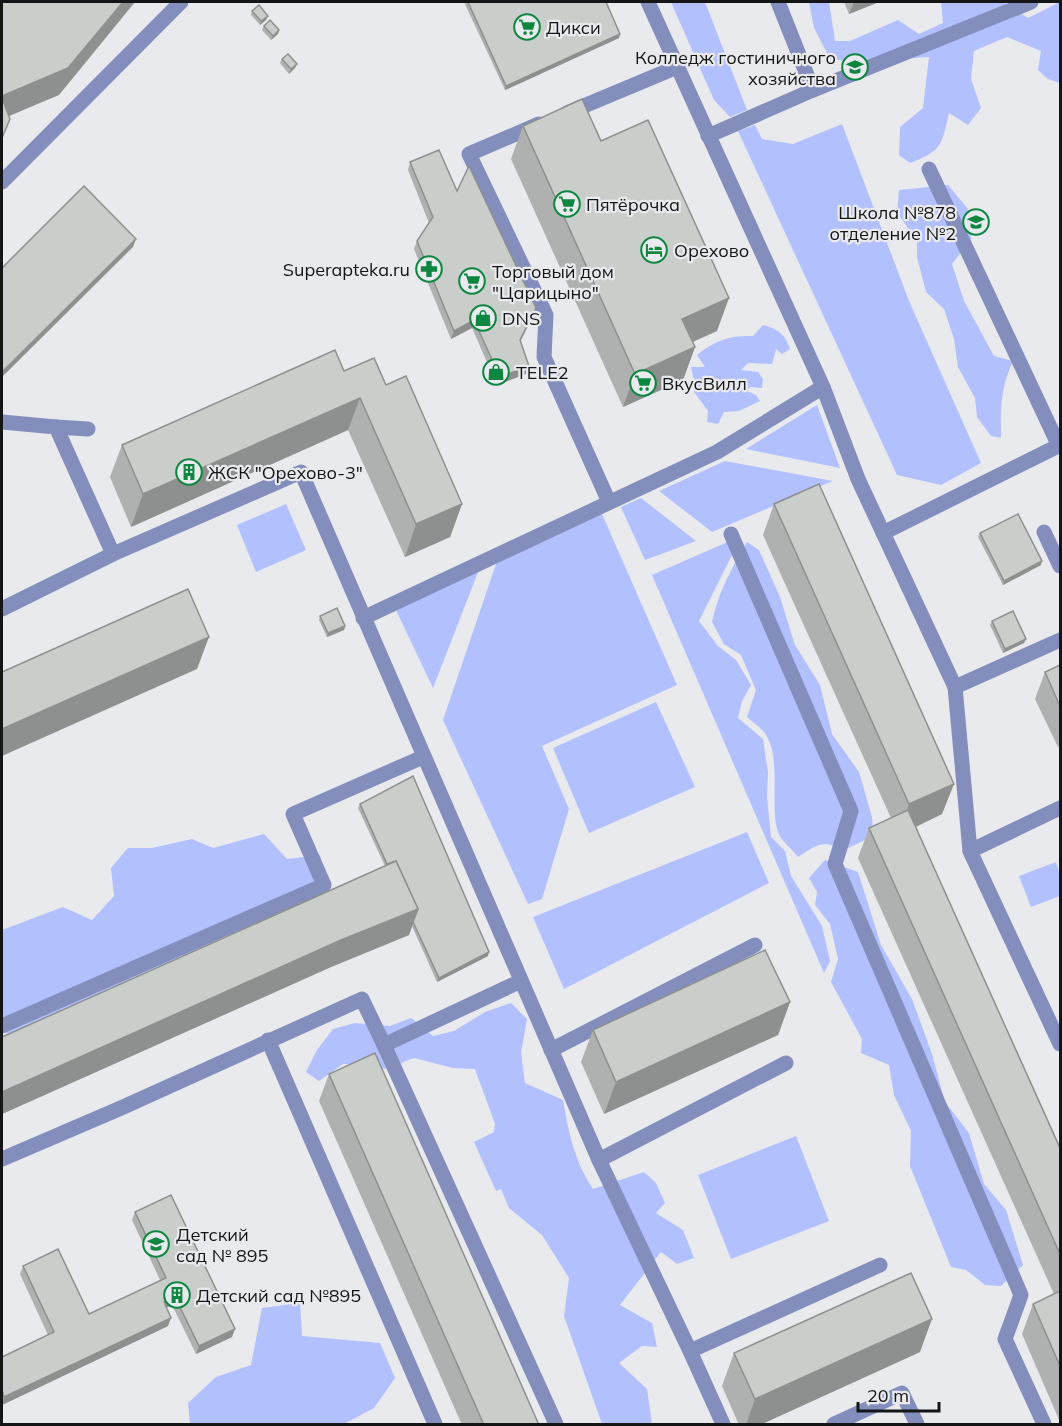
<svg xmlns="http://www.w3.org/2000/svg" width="1062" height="1426" font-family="Mulish,sans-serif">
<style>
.green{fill:#b2c0fe}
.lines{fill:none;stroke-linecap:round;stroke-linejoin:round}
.minor{stroke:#838ebd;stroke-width:15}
.wall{fill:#aeb1af}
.shaded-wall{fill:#8d908e}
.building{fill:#cacecb;stroke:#8d908e;stroke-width:1.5}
.labels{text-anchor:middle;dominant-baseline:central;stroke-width:4.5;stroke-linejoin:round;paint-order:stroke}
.poi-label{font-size:18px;fill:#141516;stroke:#e9eaee;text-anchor:start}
</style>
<rect width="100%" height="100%" fill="#e9eaee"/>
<g class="green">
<path d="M671 2H705L747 110 730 117 714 100Z"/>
<path d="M809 2H829L835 41H850L898 20 919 34 943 23 941 2H1003L1028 18 1060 2V83L1048 79 1038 70 1041 51 1007 37 974 51 971 79 981 108 968 125 949 113C941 146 943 150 910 163L899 155 900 127 923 108 929 57 853 62 830 59 814 28Z"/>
<path d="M842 124 909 301 981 463 941 485 897 475 738 131 755 125 762 139 793 144Z"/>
<path d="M948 185 968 209 971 239 952 264 964 301 994 356 1013 361C1000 390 1001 406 1001 438L991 436 977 417 975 398 958 367 954 339 944 309 926 292 917 257V242L897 212 899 190Z"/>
<path d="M763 325C778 329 785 334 790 349L782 354 776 349 772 364 748 363 741 370 758 372 763 379 762 388 750 387 747 391 756 395 760 401 739 411 724 412 718 424 707 422 708 411 694 392V380L691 367H705L697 355C716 340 729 335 753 336Z"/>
<path d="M817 405 840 468 746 449Z"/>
<path d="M725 461 833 481 712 532 659 491Z"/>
<path d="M641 498 696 541 645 560 621 507Z"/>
<path d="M286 504 306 550 256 572 237 525Z"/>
<path d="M602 514 677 685 542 746 569 809 542 899 528 904 443 720 497 561Z"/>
<path d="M730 541 734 551 699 621 718 646 736 660 751 685 742 701 738 718 763 739 768 772 767 797 771 837 785 851 791 876 822 926 830 961 824 973 652 575Z"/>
<path d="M747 542 759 550 780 597 795 645 820 685 832 734 859 772 872 817 873 832 863 841 844 850C821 839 817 845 798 857 793 850 780 840 778 832 769 805 783 757 764 732 759 726 752 722 747 717L756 690 741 655 724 644 712 622C718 593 732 567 747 542Z"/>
<path d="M480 567 433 688 395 608Z"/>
<path d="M656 702 695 787 589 833 553 748Z"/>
<path d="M747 832 769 883 564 989 533 917Z"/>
<path d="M264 834 287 859 320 855 329 895 13 1035 2 1032V930L63 907 92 920 114 896 111 868 128 848H152L192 839 213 848Z"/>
<path d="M825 860 858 872 881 945 912 999 932 1054 945 1102 969 1133 984 1184 1006 1210 1023 1265 1001 1286 985 1285 966 1270 951 1267 910 1166 911 1131 894 1095 889 1065 861 1053 862 1039 831 982 838 959 830 924 815 905 817 892 809 878Z"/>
<path d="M1056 862 1060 875V896L1031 907 1019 876Z"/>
<path d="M511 1003 527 1019 521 1053 525 1083 563 1100C569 1134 574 1160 593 1189L644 1172 656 1183 665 1203 656 1213 683 1230 694 1258 677 1264 661 1252 620 1305 652 1323 657 1347 642 1346 619 1363 647 1389 652 1424H602L564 1316 569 1278 542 1235 509 1208 501 1189 496 1191 474 1142 494 1132 495 1124 475 1069 453 1068 414 1058 386 1069 371 1065 343 1064 319 1081 306 1072 317 1050 333 1029 355 1023 390 1026 411 1018 433 1036 454 1031 485 1012Z"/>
<path d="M796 1136 829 1221 731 1259 698 1175Z"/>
<path d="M300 1303 302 1336 380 1343 395 1378 374 1408 344 1424H190L188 1403 216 1377 251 1365 262 1308Z"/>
</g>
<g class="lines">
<g class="minor">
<path d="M778 2 813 90"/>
<path d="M567 113 677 67"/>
<path d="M539 124 469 154 546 315 544 357 609 502"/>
<path d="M708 136 813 90 1031 2"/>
<path d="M929 169 1059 446"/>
<path d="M2 182 181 2"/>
<path d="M823 387 858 479 955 687 1060 640"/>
<path d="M2 422 56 427 113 554"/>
<path d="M56 427 88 429"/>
<path d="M1044 532 1060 566"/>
<path d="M883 533 1060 445"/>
<path d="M731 534 851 811 835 864 1021 1295 1005 1339 1044 1424"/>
<path d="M2 609 113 554 301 472 599 1160 690 1351 723 1424"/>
<path d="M363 618 717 452 823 387 648 2"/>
<path d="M955 687 970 851 1060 1044"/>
<path d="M970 851 1060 808"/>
<path d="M2 1026 324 885 293 814 423 757"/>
<path d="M268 1040 435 1424"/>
<path d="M384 1045 556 1424"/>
<path d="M551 1050 755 945"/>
<path d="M2 1159 121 1108 362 999 384 1045 521 981"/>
<path d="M599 1160 786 1063"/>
<path d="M690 1351 880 1265"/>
<path d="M834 1424 902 1393 917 1424"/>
</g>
</g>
<g class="wall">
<path d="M464 2H606L620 34 619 38 505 90Z"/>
<path d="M844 2H879L849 14Z"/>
<path d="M252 11 266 20 260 25 251 15Z"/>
<path d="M264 26 279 30 278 34 271 40 262 30Z"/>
<path d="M282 59 297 64 295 68 289 74 280 63Z"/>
<path d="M523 126 601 141 717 331 692 342 695 347 683 380 623 407 511 159Z"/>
<path d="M410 162 457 191 533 316 521 341 529 366 526 374 497 385 472 328 451 339 414 249 417 241 429 223 408 170Z"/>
<path d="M344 371 386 385 462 504 450 537 405 557 348 430 131 527 110 477 122 445Z"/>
<path d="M774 504 942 814 916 827 1060 1148V1422L1022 1334 1033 1304 1054 1294 858 858 869 828 891 818 763 535Z"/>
<path d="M980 533 1041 565 1003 585 978 537Z"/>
<path d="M320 616 345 626 344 630 327 637 319 620Z"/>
<path d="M992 621 1026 639 1024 643 1003 653 990 625Z"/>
<path d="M1060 665V746L1058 747 1035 699 1045 672Z"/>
<path d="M360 804 488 956 437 982 412 926 409 935 331 967 2 1114V1037L385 866 358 808Z"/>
<path d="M790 1002 778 1035 604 1114 581 1062 593 1030Z"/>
<path d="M329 1074 539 1425H462L319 1101Z"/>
<path d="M135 1212 232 1337 196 1354 172 1305 166 1308 168 1326 2 1405V1357L48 1335 20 1274 23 1266 89 1314 160 1280 132 1220Z"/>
<path d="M920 1352 760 1425H739L722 1386 734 1353Z"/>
</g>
<g class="shaded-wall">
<path d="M123 2H135L59 95 2 119V96Z"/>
<path d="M854 2H879L849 14Z"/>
<path d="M268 16 266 20 260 25 261 21Z"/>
<path d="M279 30 278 34 271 40 273 36Z"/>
<path d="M620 34 619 38 505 90 506 86Z"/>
<path d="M297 64 295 68 289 74 291 69Z"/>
<path d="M136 239 133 247 2 377V372Z"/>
<path d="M729 298 717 331 670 352 682 319Z"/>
<path d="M474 320 472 328 451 339 454 331Z"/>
<path d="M695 347 683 380 623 407 635 374Z"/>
<path d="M529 366 526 374 497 385 500 377Z"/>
<path d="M360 398 348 430 131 527 143 494Z"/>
<path d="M462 504 450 537 405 557 416 524Z"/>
<path d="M1042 561 1041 565 1003 585 1004 581Z"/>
<path d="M345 626 344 630 327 637 328 633Z"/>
<path d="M209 637 197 669 2 756V729Z"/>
<path d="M1026 639 1024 643 1003 653 1005 649Z"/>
<path d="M954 784 942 814 898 835 909 804Z"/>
<path d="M418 909 409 935 331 967 2 1114V1092L341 940Z"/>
<path d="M489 952 488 956 437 982 439 978Z"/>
<path d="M790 1002 778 1035 604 1114 616 1082Z"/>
<path d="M175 1297 172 1305 161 1310 164 1302Z"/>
<path d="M171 1318 168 1326 2 1405 4 1397Z"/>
<path d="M932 1319 920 1352 760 1425H746L755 1399Z"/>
<path d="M235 1329 232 1337 196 1354 199 1346Z"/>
</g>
<g class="building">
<path d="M2 2H123L68 68 2 96Z"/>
<path d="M468 2H606L620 34 506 86Z"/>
<path d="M259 5 268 16 261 21 252 11Z"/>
<path d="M270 20 279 30 273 36 264 26Z"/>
<path d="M288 54 297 64 291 69 282 59Z"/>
<path d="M2 98 10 119 2 138Z"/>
<path d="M582 99 601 141 648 120 729 298 682 319 695 347 635 374 523 126Z"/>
<path d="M439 150 457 191 469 166 536 308 520 340 529 366 500 377 474 320 454 331 417 241 433 217 410 162Z"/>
<path d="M84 186 136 239 2 372V268Z"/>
<path d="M335 350 344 371 374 358 386 385 406 376 462 504 416 524 360 398 143 494 122 445Z"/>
<path d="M819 484 954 784 909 804 774 504Z"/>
<path d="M1018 514 1042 561 1004 581 980 533Z"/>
<path d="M188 589 209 637 2 729V672Z"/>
<path d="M337 608 345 626 328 633 320 616Z"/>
<path d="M1013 611 1026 639 1005 649 992 621Z"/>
<path d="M1060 665V706L1045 672Z"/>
<path d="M413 776 489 952 439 978 413 922 418 909 396 861 387 864 360 804Z"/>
<path d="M908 810 1060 1148V1254L869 828Z"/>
<path d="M396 861 418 909 341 940 2 1092V1037Z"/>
<path d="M765 950 790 1002 616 1082 593 1030Z"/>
<path d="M375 1053 539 1425H484L329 1074Z"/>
<path d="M171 1195 235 1329 199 1346 175 1297 164 1302 171 1318 4 1397 2 1390V1357L54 1332 23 1266 58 1249 89 1314 166 1278 135 1212Z"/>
<path d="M911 1273 932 1319 755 1399 734 1353Z"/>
<path d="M1060 1291V1366L1033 1304Z"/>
</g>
<defs>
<g id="supermarket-ring" transform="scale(1.35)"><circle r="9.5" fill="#e9eaee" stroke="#0d8640" stroke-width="1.5"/><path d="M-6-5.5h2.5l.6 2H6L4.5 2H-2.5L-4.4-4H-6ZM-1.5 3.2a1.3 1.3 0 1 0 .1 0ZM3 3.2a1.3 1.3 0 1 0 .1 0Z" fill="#0d8640"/></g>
<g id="university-ring" transform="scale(1.35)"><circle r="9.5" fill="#e9eaee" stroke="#0d8640" stroke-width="1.5"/><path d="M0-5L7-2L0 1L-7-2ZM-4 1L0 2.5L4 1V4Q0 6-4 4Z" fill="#0d8640"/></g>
<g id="school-ring" transform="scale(1.35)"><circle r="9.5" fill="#e9eaee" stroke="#0d8640" stroke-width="1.5"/><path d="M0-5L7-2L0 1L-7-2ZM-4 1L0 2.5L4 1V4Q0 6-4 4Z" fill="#0d8640"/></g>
<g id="hotel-ring" transform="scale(1.35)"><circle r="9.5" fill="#e9eaee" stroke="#0d8640" stroke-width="1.5"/><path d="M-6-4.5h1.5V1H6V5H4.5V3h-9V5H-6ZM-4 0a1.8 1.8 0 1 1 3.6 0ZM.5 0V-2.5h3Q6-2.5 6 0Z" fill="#0d8640"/></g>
<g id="pharmacy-ring" transform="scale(1.35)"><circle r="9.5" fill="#e9eaee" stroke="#0d8640" stroke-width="1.5"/><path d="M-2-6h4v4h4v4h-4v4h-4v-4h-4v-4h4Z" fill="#0d8640"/></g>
<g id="shop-ring" transform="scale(1.35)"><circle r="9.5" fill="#e9eaee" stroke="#0d8640" stroke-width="1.5"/><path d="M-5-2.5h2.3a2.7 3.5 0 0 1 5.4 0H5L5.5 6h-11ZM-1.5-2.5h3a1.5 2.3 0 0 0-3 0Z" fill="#0d8640"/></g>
<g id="building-ring" transform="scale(1.35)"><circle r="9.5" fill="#e9eaee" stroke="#0d8640" stroke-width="1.5"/><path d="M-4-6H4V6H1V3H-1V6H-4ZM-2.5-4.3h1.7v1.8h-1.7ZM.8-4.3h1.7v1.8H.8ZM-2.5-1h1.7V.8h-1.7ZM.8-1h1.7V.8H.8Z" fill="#0d8640"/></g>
</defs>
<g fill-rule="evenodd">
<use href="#supermarket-ring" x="527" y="27"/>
<use href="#university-ring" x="855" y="67"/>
<use href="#supermarket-ring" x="567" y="204"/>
<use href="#school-ring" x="976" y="222"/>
<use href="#hotel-ring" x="654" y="250"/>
<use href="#pharmacy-ring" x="429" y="269"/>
<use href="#supermarket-ring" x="472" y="281"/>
<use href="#shop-ring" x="483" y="318"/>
<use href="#shop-ring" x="496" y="372"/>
<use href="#supermarket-ring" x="643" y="383"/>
<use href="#building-ring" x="189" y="472"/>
<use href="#school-ring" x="156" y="1244"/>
<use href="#building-ring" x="177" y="1295"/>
</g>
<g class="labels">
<g class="poi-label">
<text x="546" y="27">Дикси</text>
<text x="836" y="57" text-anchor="end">Колледж гостиничного<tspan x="836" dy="21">хозяйcтва</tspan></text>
<text x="586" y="204">Пятёрочка</text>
<text x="956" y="212" text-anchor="end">Школа №878<tspan x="956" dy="21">отделение №2</tspan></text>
<text x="674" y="250">Орехово</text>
<text x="410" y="269" text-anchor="end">Superapteka.ru</text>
<text x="492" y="271">Торговый дом<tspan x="492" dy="21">"Царицыно"</tspan></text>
<text x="502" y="318">DNS</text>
<text x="516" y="372">TELE2</text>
<text x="662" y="383">ВкусВилл</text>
<text x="208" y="472">ЖСК "Орехово-3"</text>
<text x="176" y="1234">Детский<tspan x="176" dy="21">сад № 895</tspan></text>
<text x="196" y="1295">Детский сад №895</text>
</g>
</g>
<rect width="1062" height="1426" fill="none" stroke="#141516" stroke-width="6"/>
<path d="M858 1402v9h81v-9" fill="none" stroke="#141516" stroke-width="3"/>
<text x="867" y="1402" font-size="18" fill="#141516" stroke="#e9eaee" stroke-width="4.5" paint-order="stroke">20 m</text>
</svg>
